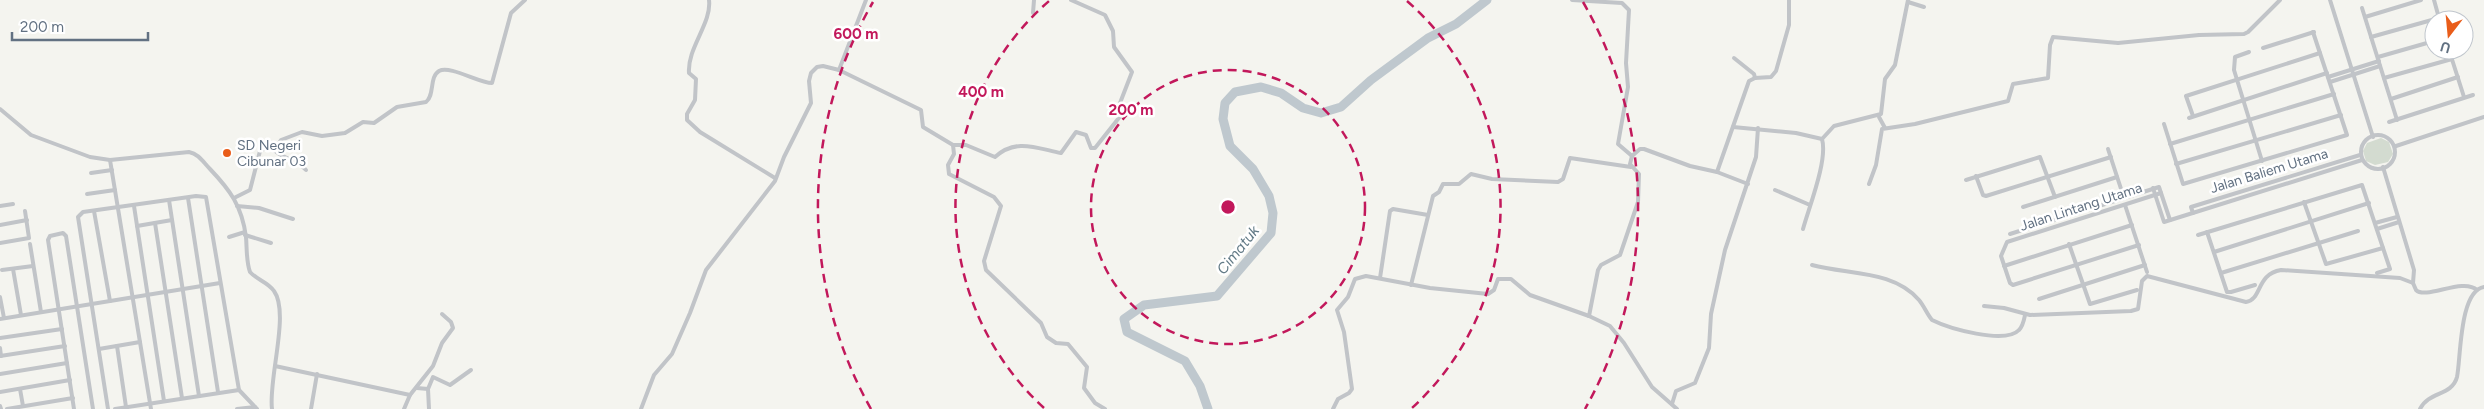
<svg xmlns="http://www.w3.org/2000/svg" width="2484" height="409" font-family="Figtree,sans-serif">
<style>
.green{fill:#d3dbd0}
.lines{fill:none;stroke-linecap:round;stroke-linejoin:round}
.river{stroke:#bfc8ce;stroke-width:9}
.street{stroke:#c1c4c8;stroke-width:4}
.ring{fill:none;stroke:#c2185b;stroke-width:2.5;stroke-dasharray:9 6}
.poi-dot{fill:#e95d1a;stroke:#fff;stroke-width:2}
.labels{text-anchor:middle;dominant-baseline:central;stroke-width:5;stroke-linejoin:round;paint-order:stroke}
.poi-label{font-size:14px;fill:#627182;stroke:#fff;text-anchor:start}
.street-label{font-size:14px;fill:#627182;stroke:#fff}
.water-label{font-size:15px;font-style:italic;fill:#627a86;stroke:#fff}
.centre{fill:#c2185b;stroke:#fff;stroke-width:2.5}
.ring-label{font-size:15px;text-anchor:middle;font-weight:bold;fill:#c2185b;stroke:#fff;stroke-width:5;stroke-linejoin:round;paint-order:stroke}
</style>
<rect width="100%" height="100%" fill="#f4f4ef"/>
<path class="green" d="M2381 138 2389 142 2393 154 2388 162 2375 165 2366 161 2363 151 2367 143Z"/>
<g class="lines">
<path class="river" d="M1208 409 1200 386 1185 361 1127 332 1124 319 1144 305 1217 296 1271 233 1273 213 1269 196 1253 169 1230 146 1223 119 1225 103 1235 92 1261 87 1281 93 1303 108 1321 113 1341 107 1371 80 1428 38 1456 24 1487 0"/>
<g class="street">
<path d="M709 0C712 23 687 48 689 73L696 79 695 100 687 114V120L700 132 775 178"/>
<path d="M1572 0 1622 3 1629 10 1626 63 1628 87 1618 144 1632 156"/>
<path d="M2330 0 2373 137"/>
<path d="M2434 0 2439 18"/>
<path d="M1908 2 1924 7"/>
<path d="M2362 8 2397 120"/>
<path d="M1033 13 1034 0"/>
<path d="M2365 17 2421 0"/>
<path d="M2371 37 2439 18"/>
<path d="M2263 48 2314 32"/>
<path d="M2449 50 2464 97"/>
<path d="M2249 52 2235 57 2234 70 2262 161"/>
<path d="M2378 57 2434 41"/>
<path d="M1734 58 1754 74 1755 78"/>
<path d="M839 70 921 110 923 127 953 145 954 154 948 165 949 174 994 197 1001 206 984 261 986 270 1041 323 1047 337 1056 343 1068 344 1087 367 1084 388 1095 403 1105 409"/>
<path d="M2328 77 2379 61"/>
<path d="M2384 78 2452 59"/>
<path d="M2330 82 2380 66"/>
<path d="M2391 99 2458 77"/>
<path d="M0 109 31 135 90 157 110 160 189 152C199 154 203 162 210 169 230 190 242 206 246 237 247 248 246 261 250 272 257 280 268 282 274 291 290 313 268 380 272 409"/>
<path d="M2193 116 2186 96 2320 53"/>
<path d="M1879 117 1885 128"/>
<path d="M2189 118 2327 73"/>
<path d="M2389 122 2473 95"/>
<path d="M2164 124 2183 184 2347 135 2313 32"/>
<path d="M1733 127 1796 133 1822 139C1828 160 1809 207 1803 229"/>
<circle cx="2378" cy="152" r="17"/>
<path d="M1822 139 1834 126 1881 114 1885 79 1895 65 1908 0"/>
<path d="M2170 144 2334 94"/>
<path d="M953 145H966L995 157C1016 138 1036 148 1061 153L1076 132 1086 135 1091 148H1095L1122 114 1120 103 1132 72 1114 47 1113 31 1105 15 1071 0"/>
<path d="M2396 146 2484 117"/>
<path d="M272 148C281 159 295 158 306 170"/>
<path d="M2108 149 2124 198"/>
<path d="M110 160 151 409"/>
<path d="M2176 164 2341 115"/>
<path d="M2383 167 2414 270 2413 283 2416 290C2426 300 2463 277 2477 290"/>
<path d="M1717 172 1748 184"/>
<path d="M91 173 112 170"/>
<path d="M1976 176 1983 195 1986 196 2111 157"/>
<path d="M1966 180 2040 157 2055 197"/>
<path d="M1869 184 1876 165 1882 129 1915 124 2008 101 2013 84 2048 78 2050 45 2053 37 2118 43 2199 35 2244 34 2248 32 2280 0"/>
<path d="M2153 188 2164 222 2362 160"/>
<path d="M1775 190 1810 205"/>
<path d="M87 194 115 190"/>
<path d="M188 198 218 392"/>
<path d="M234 198 250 190 260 151 268 147 276 148 281 140 302 132 322 136 345 133 363 122 374 123 397 107 426 102C435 95 429 77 439 71 450 65 479 83 492 83L511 13 525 0"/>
<path d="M169 200 199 396"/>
<path d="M2304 202 2326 264 2383 248"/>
<path d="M2125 205 2147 272"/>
<path d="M0 206 13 204"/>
<path d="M134 206 164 401"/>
<path d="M237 206 259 208 293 219"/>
<path d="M2023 207 2117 177"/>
<path d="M94 211 110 301"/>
<path d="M2193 213 2191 207 2360 155"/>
<path d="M155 223 182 398"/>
<path d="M2375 223 2397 217"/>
<path d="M0 225 27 220"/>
<path d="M137 226 172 220"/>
<path d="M2377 229 2399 222"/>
<path d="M2207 232 2227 292H2231L2255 285"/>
<path d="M2010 234 2159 187 2170 220"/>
<path d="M245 235 271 243"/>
<path d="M2198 235 2362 185 2390 269 2377 273"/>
<path d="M229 237 245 232"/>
<path d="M0 243 29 238 25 211"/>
<path d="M30 244 41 312"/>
<path d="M2069 244 2090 304 2137 290"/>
<path d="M2139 245 2013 285 2010 283 2001 256 2007 242 2161 193"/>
<path d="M2214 252 2369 203"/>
<path d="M1812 265C1849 275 1893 270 1919 300 1924 306 1927 314 1932 320 1948 328 2005 345 2019 330 2023 326 2024 320 2025 315"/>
<path d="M2004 266 2132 225"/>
<path d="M13 269 21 315"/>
<path d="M2 270 33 266"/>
<path d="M2221 273 2358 231"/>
<path d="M1380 278 1390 211 1393 209 1428 215"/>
<path d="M1411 285 1433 196 1439 192 1443 184H1459L1471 174 1492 179 1558 182 1563 179 1570 158 1631 167"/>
<path d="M0 297 4 318"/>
<path d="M2039 299 2145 265"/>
<path d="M1984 306 2004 308 2030 315 2131 311 2138 309 2142 281 2147 276 2246 302C2262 300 2256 274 2281 270L2400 278 2413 283"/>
<path d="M1589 316 1598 270 1601 265 1620 255 1638 202 1639 174 1630 164 1632 156 1640 149H1644L1690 166 1717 172 1749 81 1755 78 1771 77 1776 71 1789 25V0"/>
<path d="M0 319 220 283"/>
<path d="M0 338 62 329"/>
<path d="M117 346 126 407"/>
<path d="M0 348 1 356"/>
<path d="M99 349 140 342"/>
<path d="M0 356 65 346"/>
<path d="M275 366 410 395 433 366 442 343 453 328 451 322 442 314"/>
<path d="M0 374 67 363"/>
<path d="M417 388 428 389 433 377 450 385 471 370"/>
<path d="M20 389 23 406"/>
<path d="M428 389 429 409"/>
<path d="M0 392 70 380"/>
<path d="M1672 404 1676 391 1695 383 1709 348 1711 314 1725 250 1756 157 1758 128"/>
<path d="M0 406 1 409"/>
<path d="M7 409 73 398"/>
<path d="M74 409 48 240 50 236 63 233 66 236 93 409"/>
<path d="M108 409 78 217 83 212 196 196 206 197 239 390"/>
<path d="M115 409 239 390 257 409"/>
<path d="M237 409 255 407"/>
<path d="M311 409 317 374"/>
<path d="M404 409 410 395"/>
<path d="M641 409 654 375 672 354 690 313 706 270 775 181 784 157 811 103 809 81 811 73 817 67 823 66 839 70 866 0"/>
<path d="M1333 409 1338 399 1349 393 1352 389 1344 332 1337 310 1348 297 1355 279 1366 276 1430 288 1488 294 1494 290 1498 279H1511L1530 295 1589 316 1610 326 1624 343 1652 387 1677 409"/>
<path d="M2420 409C2429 391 2452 396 2457 377 2461 358 2459 291 2484 287"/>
</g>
</g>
<g class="ring">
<circle cx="1228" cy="207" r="137"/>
<path d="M1044 408A273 273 0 0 1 1049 1M1407 1A273 273 0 0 1 1412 408"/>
<path d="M871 409A410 410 0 0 1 873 2M1583 2A410 410 0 0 1 1585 409"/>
</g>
<circle class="poi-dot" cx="227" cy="153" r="5"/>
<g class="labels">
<g class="poi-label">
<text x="237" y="145">SD Negeri<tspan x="237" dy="16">Cibunar 03</tspan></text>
</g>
<g class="street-label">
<text transform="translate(2269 171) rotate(-17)">Jalan Baliem Utama</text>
<text transform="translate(2081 207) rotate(-18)">Jalan Lintang Utama</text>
</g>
<g class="water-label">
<text transform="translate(1238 250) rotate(-51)">Cimatuk</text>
</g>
</g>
<circle cx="1228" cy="207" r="8" class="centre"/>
<g class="ring-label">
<text x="856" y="39">600 m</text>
<text x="981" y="97">400 m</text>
<text x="1131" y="115">200 m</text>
</g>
<g transform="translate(2449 35) rotate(196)"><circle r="24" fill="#ffffff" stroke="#c0c6cd"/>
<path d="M0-4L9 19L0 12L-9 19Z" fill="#e95d1a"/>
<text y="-8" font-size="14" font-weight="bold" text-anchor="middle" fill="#627182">U</text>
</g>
<path d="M12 32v8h136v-8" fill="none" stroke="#627182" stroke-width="2.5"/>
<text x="20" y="32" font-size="15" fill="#627182" stroke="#ffffff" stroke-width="4" paint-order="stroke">200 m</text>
</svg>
